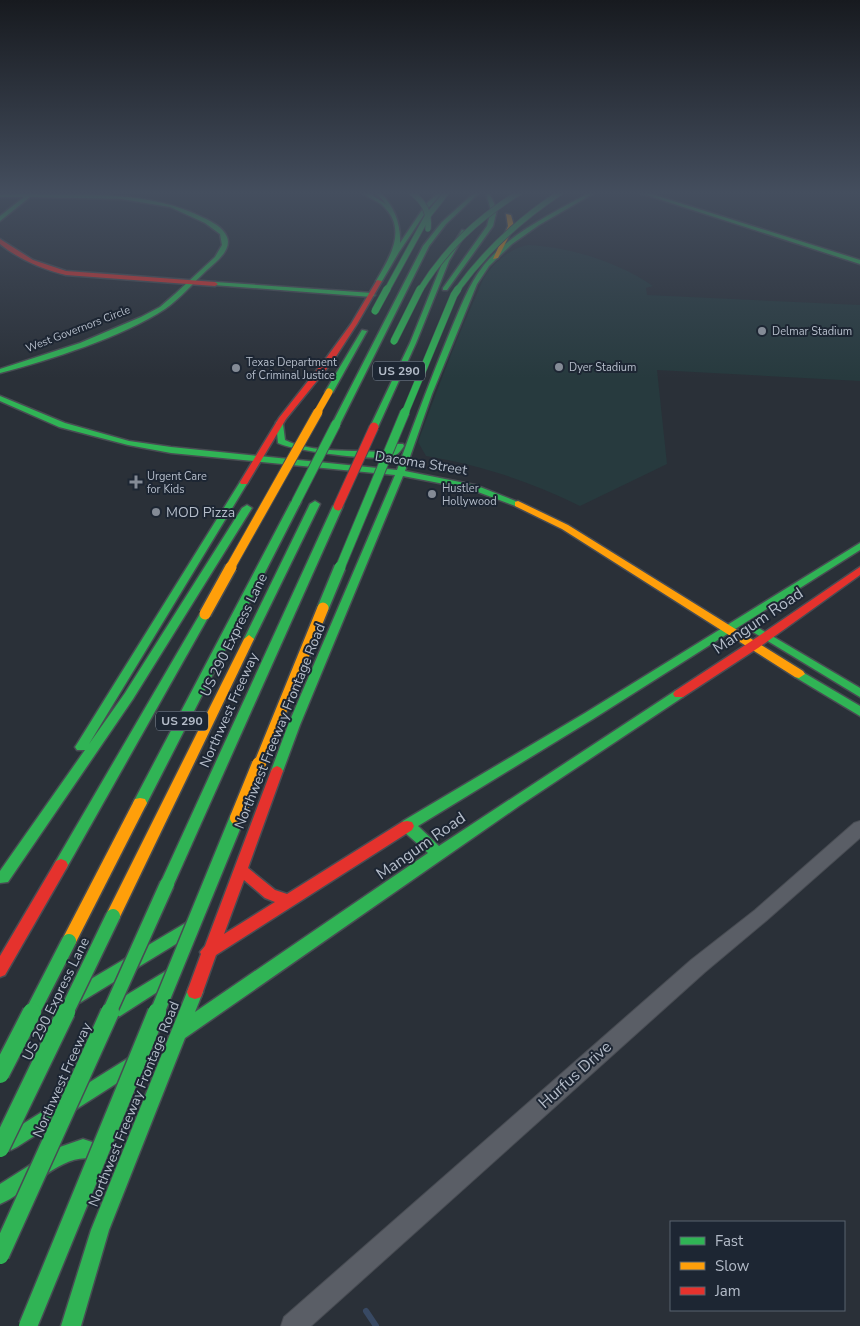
<svg xmlns="http://www.w3.org/2000/svg" width="860" height="1326" font-family="'Nunito Sans',sans-serif">
<style>
.green{fill:#273a3e}
.lines{fill:none;stroke-linecap:round;stroke-linejoin:round}
.stream{stroke:#384963;stroke-width:6}
.street-casing{stroke:#484c53;stroke-width:2}
.fast-casing{stroke:#484c53;stroke-width:3}
.slow-casing{stroke:#484c53;stroke-width:3}
.jam-casing{stroke:#484c53;stroke-width:3}
.street{fill:#5a5e66;fill-rule:evenodd}
.fast{fill:#30b455;fill-rule:evenodd}
.slow{fill:#ff9f0a;fill-rule:evenodd}
.jam{fill:#e5322d;fill-rule:evenodd}
.fast-bridge-far5-casing{stroke:#474c53;stroke-width:7;stroke-linecap:butt}
.fast-bridge-far4-casing{stroke:#474c53;stroke-width:8;stroke-linecap:butt}
.fast-bridge-far3-casing{stroke:#474c53;stroke-width:11;stroke-linecap:butt}
.fast-bridge-far2-casing{stroke:#474c53;stroke-width:14;stroke-linecap:butt}
.fast-bridge-far1-casing{stroke:#474c53;stroke-width:17;stroke-linecap:butt}
.fast-bridge-casing{stroke:#474c53;stroke-width:21;stroke-linecap:butt}
.slow-bridge-far3-casing{stroke:#474c53;stroke-width:8;stroke-linecap:butt}
.slow-bridge-far2-casing{stroke:#474c53;stroke-width:11;stroke-linecap:butt}
.slow-bridge-far1-casing{stroke:#474c53;stroke-width:14;stroke-linecap:butt}
.slow-bridge-casing{stroke:#474c53;stroke-width:17;stroke-linecap:butt}
.jam-bridge-casing{stroke:#474c53;stroke-width:11;stroke-linecap:butt}
.fast-bridge-far5{stroke:#30b455;stroke-width:5.5}
.fast-bridge-far4{stroke:#30b455;stroke-width:7}
.fast-bridge-far3{stroke:#30b455;stroke-width:9}
.fast-bridge-far2{stroke:#30b455;stroke-width:11}
.fast-bridge-far1{stroke:#30b455;stroke-width:14}
.fast-bridge{stroke:#30b455;stroke-width:18}
.slow-bridge-far3{stroke:#ff9f0a;stroke-width:7}
.slow-bridge-far2{stroke:#ff9f0a;stroke-width:9}
.slow-bridge-far1{stroke:#ff9f0a;stroke-width:11}
.slow-bridge{stroke:#ff9f0a;stroke-width:14}
.jam-bridge{stroke:#e5322d;stroke-width:9}
.poi-dot{fill:#848b96;stroke:#1d2633;stroke-width:2}
.labels{text-anchor:middle;dominant-baseline:central;stroke-width:4;stroke-linejoin:round;paint-order:stroke}
.far-street-label{font-size:11px;fill:#b4bcc9;stroke:#1d2633}
.far-poi-label{font-size:11px;fill:#b4bcc9;stroke:#1d2633;text-anchor:start}
.shield{fill:#1d2633;stroke:#878f9c;stroke-width:1}
.shield-label{font-size:12px;font-weight:bold;fill:#b4bcc9}
.street-label{font-size:14px;fill:#b4bcc9;stroke:#1d2633}
.poi-label{font-size:14px;fill:#b4bcc9;stroke:#1d2633;text-anchor:start}
.near-street-label{font-size:16px;fill:#b4bcc9;stroke:#1d2633}
</style>
<rect width="100%" height="100%" fill="#2a3038"/>
<path class="green" d="M528 245C570 247 618 262 653 286L646 288 647 295 860 305V381L657 370 667 464 580 506C530 481 480 465 426 456L418 442C436 393 454 344 476 296 480 288 482 279 488 272 498 259 512 248 528 245Z"/>
<g class="lines">
<path class="stream" d="M366 1311 376 1326"/>
<g class="street-casing">
<path id="street" d="M860 821V838L767 920 705 972 311 1326H281L284 1317 691 960 755 910 854 823Z"/>
</g>
<g class="fast-casing">
<g id="fast">
<path d="M361 192H367L386 204 375 192H380C394 206 401 224 400 243L426 204 439 192H444L430 206 399 252 382 281 379 283 376 281C390 257 409 228 381 204 375 200 367 197 361 192Z"/>
<path d="M475 192H480L446 224 429 246 340 424 333 426 332 424 423 246 442 222Z"/>
<path d="M590 192H596L539 225 512 244 489 266 477 284 432 394 405 471 475 485 523 504 518 507 470 489 403 476 300 725 283 771 281 774H273L271 771 288 725 395 475 171 453 128 445 59 427 0 401V396L65 423 129 441 171 447 397 470C414 423 431 378 450 332 460 309 468 285 484 265 511 232 554 213 590 192Z"/>
<path d="M637 192H645L860 260V264Z"/>
<path d="M31 193 33 194C92 195 150 191 204 218 212 222 223 227 227 237 232 250 216 262 207 270 193 283 181 298 165 309 122 337 50 360 0 373V369L80 343 141 317 160 307 175 294 215 257 222 245 220 234 205 223 170 207 121 199 30 197 0 221V216L24 197H0V195Z"/>
<path d="M488 193 490 194 497 210 493 226 447 290H443V288L487 226 491 210 486 194Z"/>
<path d="M462 230 467 231 449 261 416 343 378 427 371 429 370 427 410 343 443 261Z"/>
<path d="M215 282 372 293 375 295 372 297 213 285 212 284Z"/>
<path d="M362 330 367 331 333 392 326 394 325 392Z"/>
<path d="M276 422 283 424 285 440C311 453 354 450 383 452L390 451 397 444H403L404 446C402 449 399 453 396 455 382 463 294 451 278 443Z"/>
<path d="M244 479 248 482 89 744 125 693 242 508 247 505 252 508 133 699 8 882 0 883V871L85 750H77L75 747 77 744 240 482Z"/>
<path d="M296 499 301 502 147 803 145 807 140 808 135 807 133 803 291 502Z"/>
<path d="M315 501 320 504 254 639 249 643 245 642 244 639 310 504Z"/>
<path d="M338 503 343 506 174 884 172 888 167 890 162 888 160 884 333 506Z"/>
<path d="M860 543V550L593 719 418 826 439 846 675 691 679 690 685 694 683 697 519 806 185 1038 109 1230 81 1326H61L91 1230 189 987 195 985 201 987 203 992 195 1012 428 853 402 830 400 826 403 821 585 713Z"/>
<path d="M205 611 210 614 66 869 61 871 56 869 54 865 56 861 200 614Z"/>
<path d="M757 627 860 688V697L753 632 752 630Z"/>
<path d="M799 670 860 706V716L795 677 793 674Z"/>
<path d="M189 921 194 923 196 928 194 933 81 1002 75 1004 69 1002 67 997 69 992Z"/>
<path d="M171 968 176 970 179 975 176 980 117 1018 111 1021 105 1018 103 1013 105 1008Z"/>
<path d="M130 1057 136 1059 138 1065 136 1071 17 1147 11 1150 5 1147 2 1141 5 1135Z"/>
<path d="M83 1139 104 1146 109 1156 106 1162 100 1165 94 1162 92 1159C63 1152 27 1193 0 1204V1184L57 1148Z"/>
</g>
</g>
<g class="slow-casing">
<g id="slow">
<path d="M506 214 511 215 514 226 498 258 493 259 508 226Z"/>
<path d="M518 501 568 525 803 671 805 674 799 678 795 677 562 529 515 506V502Z"/>
<path d="M249 635 254 639 118 921 113 922 108 921 106 916 108 911 244 639Z"/>
<path d="M140 798 145 799 147 803 74 946 69 948 64 946 62 941 64 936 135 799Z"/>
</g>
</g>
<g class="jam-casing">
<g id="jam">
<path d="M0 239 33 260 66 271 215 282 218 284 215 286 66 275C42 269 20 260 0 244Z"/>
<path d="M377 280 382 281 357 324 333 361 286 419 247 484H241L240 482 279 418 327 357 351 324Z"/>
<path d="M860 567V575L758 648 683 697H675L673 694 675 691 750 642Z"/>
<path d="M277 766 281 768 283 771 248 868 275 890 287 894 402 822 407 821 412 822 414 826 412 830 216 955 201 997 195 999 189 997 187 992 201 954 200 952 205 946 271 771 273 768ZM244 880 265 898 275 902 224 934Z"/>
<path d="M61 859 66 861 68 865 66 869 5 975 0 977V956L56 861Z"/>
</g>
</g>
<use href="#street" class="street"/>
<use href="#fast" class="fast"/>
<use href="#slow" class="slow"/>
<use href="#jam" class="jam"/>
<g class="fast-bridge-far5-casing">
<g id="fast-bridge-far5">
<path d="M411 192C424 202 430 212 428 229"/>
<path d="M387 290 427 217 447 192"/>
<path d="M420 290C446 248 478 218 520 192"/>
<path d="M457 290C486 250 520 219 561 192"/>
</g>
</g>
<g class="fast-bridge-far4-casing">
<g id="fast-bridge-far4">
<path d="M375 311 387 289"/>
<path d="M394 341 420 289"/>
<path d="M405 413 454 295 458 289"/>
</g>
</g>
<g class="fast-bridge-far3-casing">
<g id="fast-bridge-far3">
<path d="M296 502 336 424"/>
<path d="M340 568 405 412"/>
</g>
</g>
<g class="fast-bridge-far2-casing">
<path id="fast-bridge-far2" d="M323 608 340 567"/>
</g>
<g class="fast-bridge-far1-casing">
<g id="fast-bridge-far1">
<path d="M32 1013 69 941"/>
<path d="M66 1013 113 916"/>
<path d="M109 1013 167 884"/>
<path d="M157 1013 237 818"/>
</g>
</g>
<g class="fast-bridge-casing">
<g id="fast-bridge">
<path d="M0 1074 32 1012"/>
<path d="M0 1148 66 1012"/>
<path d="M0 1255 110 1012"/>
<path d="M28 1326 157 1012"/>
</g>
</g>
<g class="slow-bridge-far3-casing">
<path id="slow-bridge-far3" d="M317 413 329 392"/>
</g>
<g class="slow-bridge-far2-casing">
<path id="slow-bridge-far2" d="M230 568 318 412"/>
</g>
<g class="slow-bridge-far1-casing">
<g id="slow-bridge-far1">
<path d="M205 614 231 567"/>
<path d="M259 765 323 608"/>
</g>
</g>
<g class="slow-bridge-casing">
<path id="slow-bridge" d="M237 818 259 764"/>
</g>
<g class="jam-bridge-casing">
<path id="jam-bridge" d="M338 506 374 427"/>
</g>
<use href="#fast-bridge-far5" class="fast-bridge-far5"/>
<use href="#fast-bridge-far4" class="fast-bridge-far4"/>
<use href="#fast-bridge-far3" class="fast-bridge-far3"/>
<use href="#fast-bridge-far2" class="fast-bridge-far2"/>
<use href="#fast-bridge-far1" class="fast-bridge-far1"/>
<use href="#fast-bridge" class="fast-bridge"/>
<use href="#slow-bridge-far3" class="slow-bridge-far3"/>
<use href="#slow-bridge-far2" class="slow-bridge-far2"/>
<use href="#slow-bridge-far1" class="slow-bridge-far1"/>
<use href="#slow-bridge" class="slow-bridge"/>
<use href="#jam-bridge" class="jam-bridge"/>
</g>
<linearGradient id="sky" x2="0" y2="1"><stop stop-color="#171a1f"/><stop offset="0.51" stop-color="#444e5e"/><stop offset="1" stop-color="#444e5e" stop-opacity="0"/></linearGradient>
<rect width="860" height="378" fill="url(#sky)"/>
<g class="poi-dot">
<circle cx="762" cy="331" r="5"/>
<circle cx="559" cy="367" r="5"/>
<circle cx="236" cy="368" r="5"/>
<path d="M133.5 474.5h5v5h5v5h-5v5h-5v-5h-5v-5h5z"/>
<circle cx="432" cy="494" r="5"/>
<circle cx="156" cy="512" r="5"/>
</g>
<g class="labels">
<g class="far-street-label">
<text transform="translate(78 329) rotate(-21)">West Governors Circle</text>
</g>
<g class="far-poi-label">
<text x="772" y="331">Delmar Stadium</text>
<text x="246" y="362">Texas Department<tspan x="246" dy="13">of Criminal Justice</tspan></text>
<text x="569" y="367">Dyer Stadium</text>
<text x="147" y="476">Urgent Care<tspan x="147" dy="13">for Kids</tspan></text>
<text x="442" y="488">Hustler<tspan x="442" dy="13">Hollywood</tspan></text>
</g>
<g class="shield">
<rect x="373" y="361.5" width="52" height="19" rx="4"/>
<rect x="156" y="711.5" width="52" height="19" rx="4"/>
</g>
<g class="shield-label">
<text x="399" y="371">US 290</text>
<text x="182" y="721">US 290</text>
</g>
<g class="street-label">
<text transform="translate(421 463) rotate(9)">Dacoma Street</text>
<text transform="translate(234 635) rotate(-64)">US 290 Express Lane</text>
<text transform="translate(229 710) rotate(-66)">Northwest Freeway</text>
<text transform="translate(280 726) rotate(-68)">Northwest Freeway Frontage Road</text>
<text transform="translate(56 999) rotate(-64)">US 290 Express Lane</text>
<text transform="translate(62 1080) rotate(-66)">Northwest Freeway</text>
<text transform="translate(134 1104) rotate(-68)">Northwest Freeway Frontage Road</text>
</g>
<g class="poi-label">
<text x="166" y="512">MOD Pizza</text>
</g>
<g class="near-street-label">
<text transform="translate(758 621) rotate(-34)">Mangum Road</text>
<text transform="translate(421 846) rotate(-35)">Mangum Road</text>
<text transform="translate(575 1075) rotate(-42)">Hurfus Drive</text>
</g>
</g>
<rect x="670" y="1221" width="175" height="90" fill="#1d2633" stroke="#59626f"/>
<rect x="680" y="1237" width="25" height="8" fill="#30b455" stroke="#59626f"/>
<text x="715" y="1246" font-size="15" fill="#b4bcc9">Fast</text>
<rect x="680" y="1262" width="25" height="8" fill="#ff9f0a" stroke="#59626f"/>
<text x="715" y="1271" font-size="15" fill="#b4bcc9">Slow</text>
<rect x="680" y="1287" width="25" height="8" fill="#e5322d" stroke="#59626f"/>
<text x="715" y="1296" font-size="15" fill="#b4bcc9">Jam</text>
</svg>
